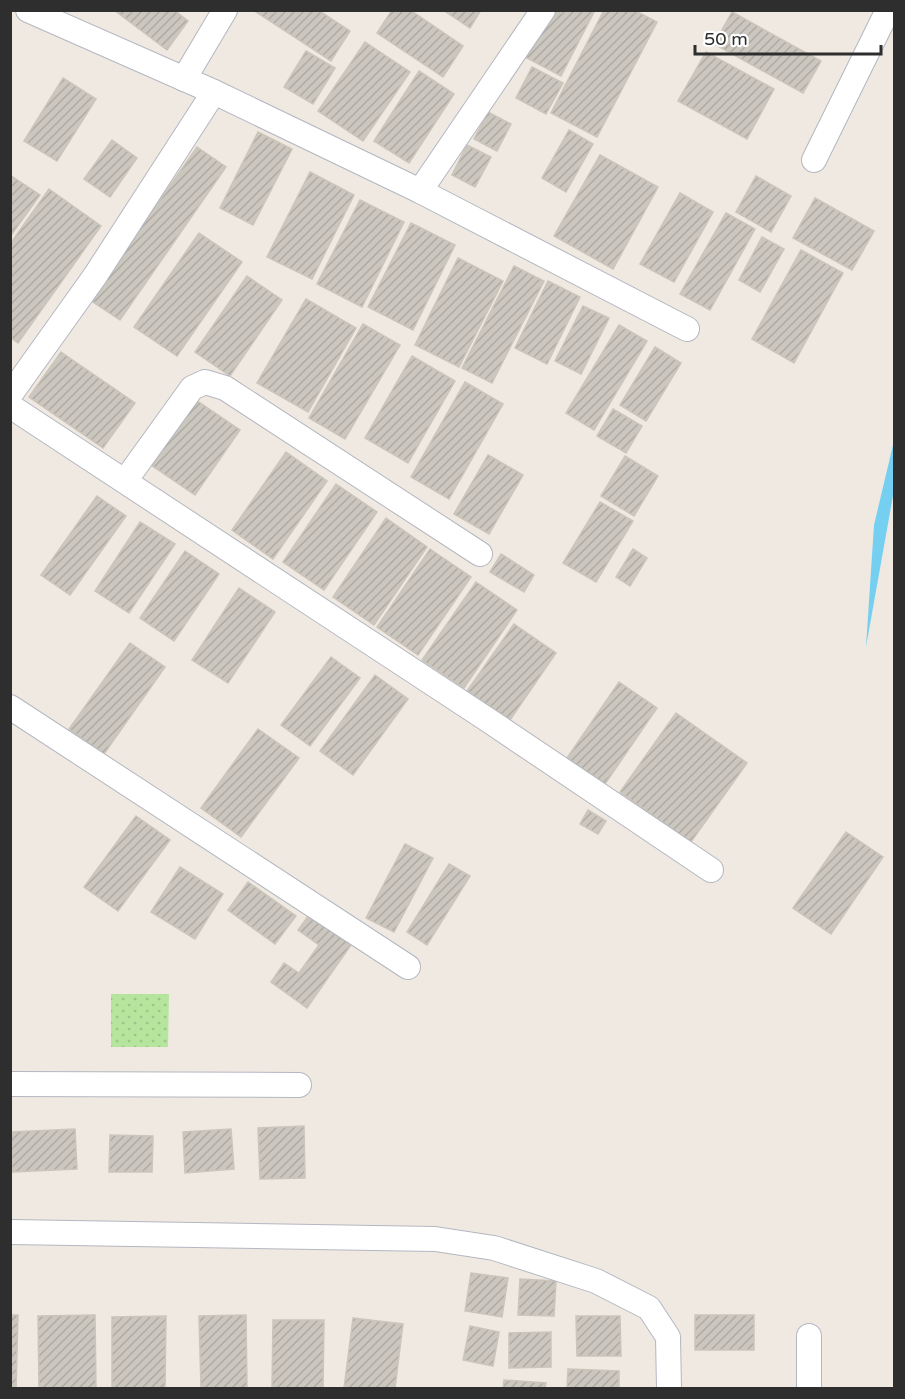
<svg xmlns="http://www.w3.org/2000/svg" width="905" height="1399" font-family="'Varela Round',sans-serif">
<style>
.grass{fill:url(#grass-dots)}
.water{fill:#75cff0}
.building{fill:url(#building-hatch);stroke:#cbc5ba;stroke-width:1.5}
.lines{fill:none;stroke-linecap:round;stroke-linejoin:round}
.minor-casing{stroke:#b4b7c1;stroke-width:26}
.minor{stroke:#fff;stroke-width:24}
</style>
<defs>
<pattern id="grass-dots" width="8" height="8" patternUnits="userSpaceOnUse" patternTransform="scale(1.5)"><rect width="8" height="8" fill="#b6e59e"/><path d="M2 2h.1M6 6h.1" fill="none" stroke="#9dc588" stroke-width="1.8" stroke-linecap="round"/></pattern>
<pattern id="building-hatch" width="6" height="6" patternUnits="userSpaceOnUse" patternTransform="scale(1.5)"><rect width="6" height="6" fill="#cbc7bf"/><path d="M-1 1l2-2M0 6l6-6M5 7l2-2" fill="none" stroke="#afaba4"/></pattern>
</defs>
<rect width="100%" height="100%" fill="#efe9e1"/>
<path class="grass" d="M111 994H169L168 1047H111Z"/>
<path class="water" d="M894 441V490L866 647 874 525Z"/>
<g class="building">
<path d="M114 10H174L188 21 167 50Z"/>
<path d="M253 10H318L350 31 331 61Z"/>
<path d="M392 10H410L463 46 443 77 377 33Z"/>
<path d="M443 10H481L470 28Z"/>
<path d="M550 10H595L561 76 525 57Z"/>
<path d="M604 10H634L657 22 597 137 551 113Z"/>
<path d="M732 12 821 61 803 93 714 44Z"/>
<path d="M365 42 410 72 363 141 318 111Z"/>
<path d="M306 51 335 68 313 104 284 87Z"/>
<path d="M706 52 774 89 747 139 678 101Z"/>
<path d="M532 67 563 83 546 114 516 98Z"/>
<path d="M419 71 454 94 409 163 374 141Z"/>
<path d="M63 78 96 99 57 161 24 141Z"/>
<path d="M488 112 511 124 497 151 474 139Z"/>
<path d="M569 130 593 144 566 192 542 178Z"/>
<path d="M258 132 292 149 253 225 220 208Z"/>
<path d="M112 140 137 158 110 197 84 179Z"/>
<path d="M467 145 491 157 475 187 452 175Z"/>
<path d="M197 147 226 167 120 320 90 300Z"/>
<path d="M600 155 658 187 613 269 554 236Z"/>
<path d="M310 172 354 195 312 279 267 257Z"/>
<path d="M10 175 40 195 10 237Z"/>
<path d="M756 176 791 196 771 232 736 212Z"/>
<path d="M49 189 101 226 18 343 10 337V244Z"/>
<path d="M680 193 713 212 674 282 640 264Z"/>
<path d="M815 198 874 231 852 270 793 238Z"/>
<path d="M360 200 404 222 362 307 317 284Z"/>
<path d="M726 213 755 229 710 310 680 294Z"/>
<path d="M411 223 455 245 413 330 368 307Z"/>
<path d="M199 233 242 262 177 356 134 327Z"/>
<path d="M762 237 784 249 760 292 739 280Z"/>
<path d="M801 250 843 273 794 363 752 339Z"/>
<path d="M458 258 503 281 459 367 415 345Z"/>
<path d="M514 266 544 281 492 383 462 368Z"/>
<path d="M247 276 282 300 230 376 195 352Z"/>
<path d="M548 281 580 297 547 364 515 348Z"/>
<path d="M306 299 356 328 308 412 257 383Z"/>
<path d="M583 306 609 318 581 374 555 361Z"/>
<path d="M363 324 400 345 345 439 309 418Z"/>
<path d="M619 325 647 341 594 430 566 413Z"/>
<path d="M655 347 681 363 646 421 620 405Z"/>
<path d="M61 352 135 403 103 448 29 397Z"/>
<path d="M412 356 455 381 408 463 365 438Z"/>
<path d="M465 382 503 404 449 499 411 477Z"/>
<path d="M196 400 240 430 195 495 151 465Z"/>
<path d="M613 409 642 426 626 453 597 436Z"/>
<path d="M286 452 327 481 273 559 232 530Z"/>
<path d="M488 455 523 475 489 534 454 514Z"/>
<path d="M625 456 658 476 634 516 601 496Z"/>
<path d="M336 484 377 512 324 590 283 562Z"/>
<path d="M97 496 126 516 70 595 41 575Z"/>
<path d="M600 502 633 521 596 582 563 563Z"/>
<path d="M386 518 427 547 374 625 333 597Z"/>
<path d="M140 522 175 544 129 613 95 591Z"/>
<path d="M430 549 471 577 418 655 377 627Z"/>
<path d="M633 549 647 558 630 586 616 577Z"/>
<path d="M185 551 219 574 174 641 140 618Z"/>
<path d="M501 554 534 575 524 592 490 572Z"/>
<path d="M476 582 517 610 464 688 422 660Z"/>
<path d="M239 588 275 612 228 683 192 660Z"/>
<path d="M514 624 556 653 510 720 467 691Z"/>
<path d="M130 643 165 667 104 754 69 729Z"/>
<path d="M331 657 360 678 310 746 281 725Z"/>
<path d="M375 675 408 699 353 775 320 751Z"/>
<path d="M619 682 657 708 605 784 567 758Z"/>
<path d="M676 713 747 763 691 842 620 792Z"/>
<path d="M258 729 299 758 241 837 201 808Z"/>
<path d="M588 810 606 821 598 834 580 824Z"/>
<path d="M136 816 170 840 118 911 84 887Z"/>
<path d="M846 832 883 857 831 934 793 908Z"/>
<path d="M405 844 433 858 394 932 366 918Z"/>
<path d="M449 864 470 876 427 945 407 932Z"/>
<path d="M180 867 223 894 195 939 151 912Z"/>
<path d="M248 882 296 916 275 944 228 910Z"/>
<path d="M309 915 351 945 307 1008 271 982 284 963 299 973 319 945 298 930Z"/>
<path d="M304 1126 305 1178 260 1179 258 1128Z"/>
<path d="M75 1129 77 1169 12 1172 11 1132Z"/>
<path d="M231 1129 234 1169 185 1173 183 1132Z"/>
<path d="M110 1135 153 1136 152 1172H109Z"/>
<path d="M471 1273 508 1278 502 1317 465 1311Z"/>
<path d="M520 1279 556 1281 554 1316 518 1315Z"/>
<path d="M10 1315H18L16 1388H10Z"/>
<path d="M95 1315 96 1388H39L38 1316Z"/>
<path d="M246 1315 247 1388H201L199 1316Z"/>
<rect x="695" y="1315" width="59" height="35"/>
<path d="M166 1316 165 1388H112V1317Z"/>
<path d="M576 1316H620L621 1356H577Z"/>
<path d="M353 1318 403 1324 395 1388H344Z"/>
<path d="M273 1320H324L323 1388H272Z"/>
<path d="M470 1326 499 1332 493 1366 463 1360Z"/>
<path d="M551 1332V1367L509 1368V1333Z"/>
<path d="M568 1369 619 1371V1388H567Z"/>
<path d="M504 1380 546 1383 545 1388H503Z"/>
</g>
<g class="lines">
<g class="minor-casing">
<g id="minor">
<path d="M28 10 214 92 420 191 687 329"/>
<path d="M184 79 225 10"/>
<path d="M814 160 888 10"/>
<path d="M420 191 543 10"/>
<path d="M10 395 95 276 214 92"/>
<path d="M10 406 485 718 711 870"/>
<path d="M125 481 192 388 205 382 225 388 480 554"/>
<path d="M10 707 408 967"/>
<path d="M10 1084 299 1085"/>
<path d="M10 1232 435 1239 494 1248 596 1281 649 1308 668 1337 669 1388"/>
<path d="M809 1336V1388"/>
</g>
</g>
<use href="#minor" class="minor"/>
</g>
<rect width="905" height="1399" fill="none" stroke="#2e2e2e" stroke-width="24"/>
<path d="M695 45v9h186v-9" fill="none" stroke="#2e2e2e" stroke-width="3"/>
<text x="704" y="45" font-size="18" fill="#2e2e2e" stroke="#ffffff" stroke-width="4.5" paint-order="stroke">50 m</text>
</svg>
